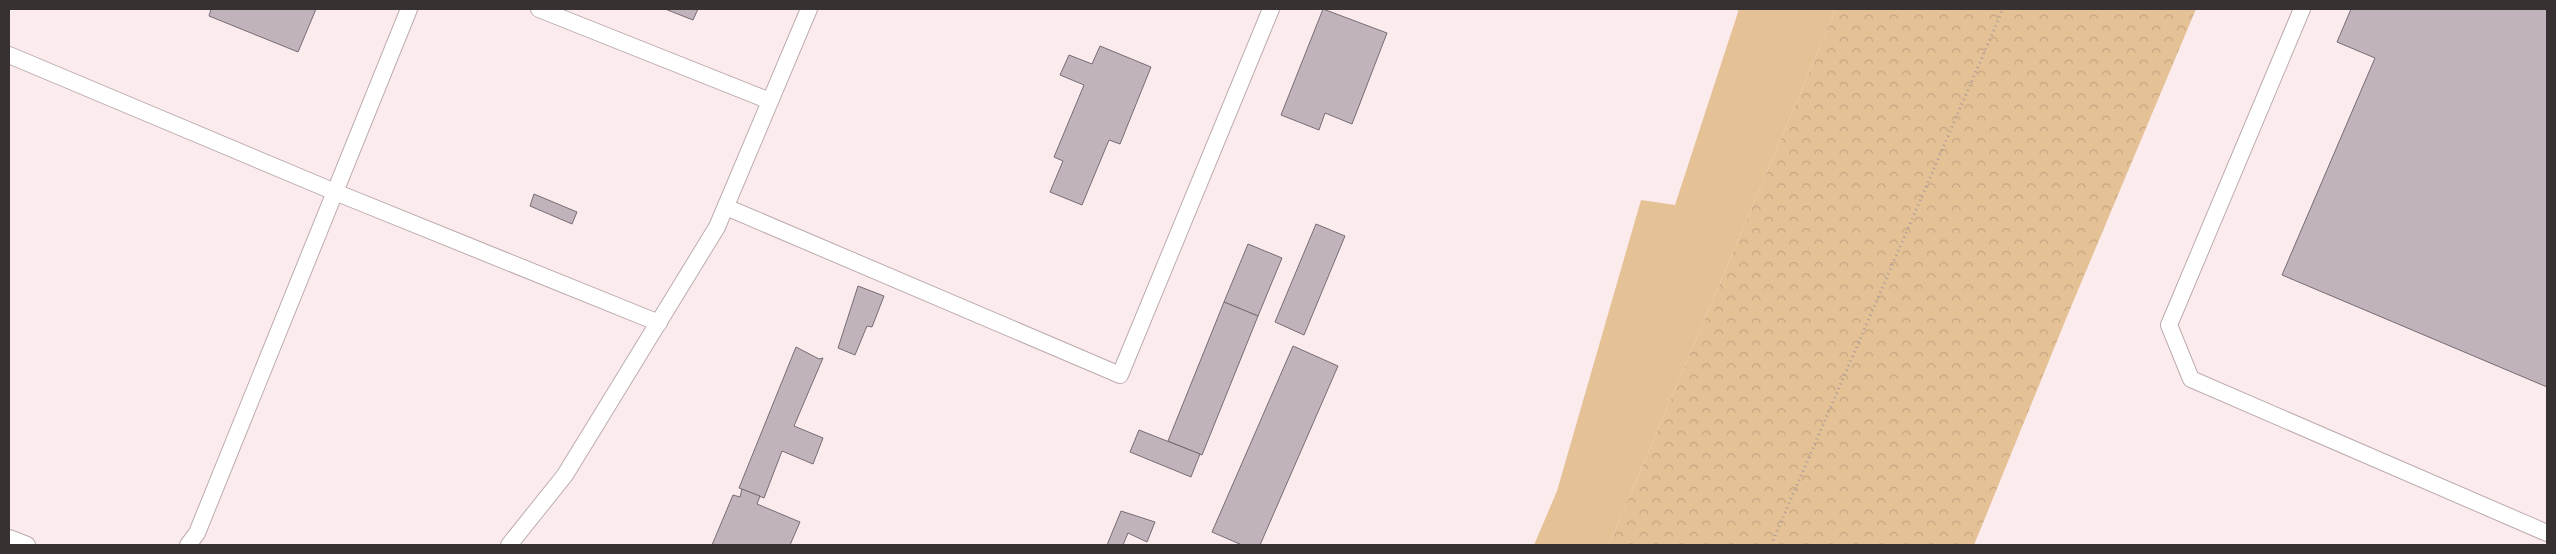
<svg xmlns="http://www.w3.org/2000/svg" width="2556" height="554" font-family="'Archivo Narrow',sans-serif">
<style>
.grass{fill:#e5c196}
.forest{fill:url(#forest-crowns)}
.building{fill:#c0b3bc;stroke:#776c74}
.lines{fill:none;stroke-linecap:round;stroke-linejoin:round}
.lane-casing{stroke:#bcabae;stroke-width:18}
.path{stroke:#a89b9d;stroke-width:3;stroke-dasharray:1 4;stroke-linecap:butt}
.lane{stroke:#fff;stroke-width:16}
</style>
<defs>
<pattern id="forest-crowns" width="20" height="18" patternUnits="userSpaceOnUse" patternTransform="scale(1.25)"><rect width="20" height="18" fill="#e5c196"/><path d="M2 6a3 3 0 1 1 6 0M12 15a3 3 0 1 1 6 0" fill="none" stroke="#c5a682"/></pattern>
</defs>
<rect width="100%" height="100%" fill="#fcebed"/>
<path class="grass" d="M1739 9H1836L1609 545H1534L1557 491 1641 200 1675 205Z"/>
<path class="forest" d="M1836 9H2196L2068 314 1974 545H1609Z"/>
<g class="building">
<path d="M211 9H316L298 52 209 16Z"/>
<path d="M665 9H698L693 20Z"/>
<path d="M1323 9 1387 33 1352 124 1325 113 1319 130 1281 115Z"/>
<path d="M2351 9H2547V387L2282 275 2375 58 2337 42Z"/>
<path d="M1100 46 1151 67 1120 144 1109 140 1082 205 1050 192 1063 161 1054 157 1084 85 1060 75 1069 55 1092 64Z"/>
<path d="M534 194 577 212 572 224 530 206Z"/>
<path d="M1316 224 1345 236 1304 335 1275 322Z"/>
<path d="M1248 244 1282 258 1258 316 1224 302Z"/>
<path d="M858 286 884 296 872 327 867 326 855 355 838 348Z"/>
<path d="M1224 302 1258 316 1202 455 1168 441Z"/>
<path d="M1293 346 1338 366 1260 545H1242L1212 532Z"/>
<path d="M796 347 819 359 823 358 794 426 823 438 813 464 782 451 764 498 739 488Z"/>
<path d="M1139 430 1200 454 1191 477 1130 452Z"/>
<path d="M742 489 760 496 757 504 800 522 790 545H712L733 495 740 497Z"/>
<path d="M1121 511 1155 522 1147 542 1128 533 1123 545H1107Z"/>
</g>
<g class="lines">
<g class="lane-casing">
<g id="lane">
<path d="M539 9 770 101"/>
<path d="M2302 9 2169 325 2191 379 2547 533"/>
<path d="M9 55 335 192 659 323"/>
<path d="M726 207 1120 375 1271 9"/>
<path d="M9 538 27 545"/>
<path d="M188 545 197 533 409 9"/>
<path d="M509 545 565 475 717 227 809 9"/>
</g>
</g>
<path class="path" d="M1771 545 2003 9"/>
<use href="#lane" class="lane"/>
</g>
<rect width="2556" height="554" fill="none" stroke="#383132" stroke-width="20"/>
</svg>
